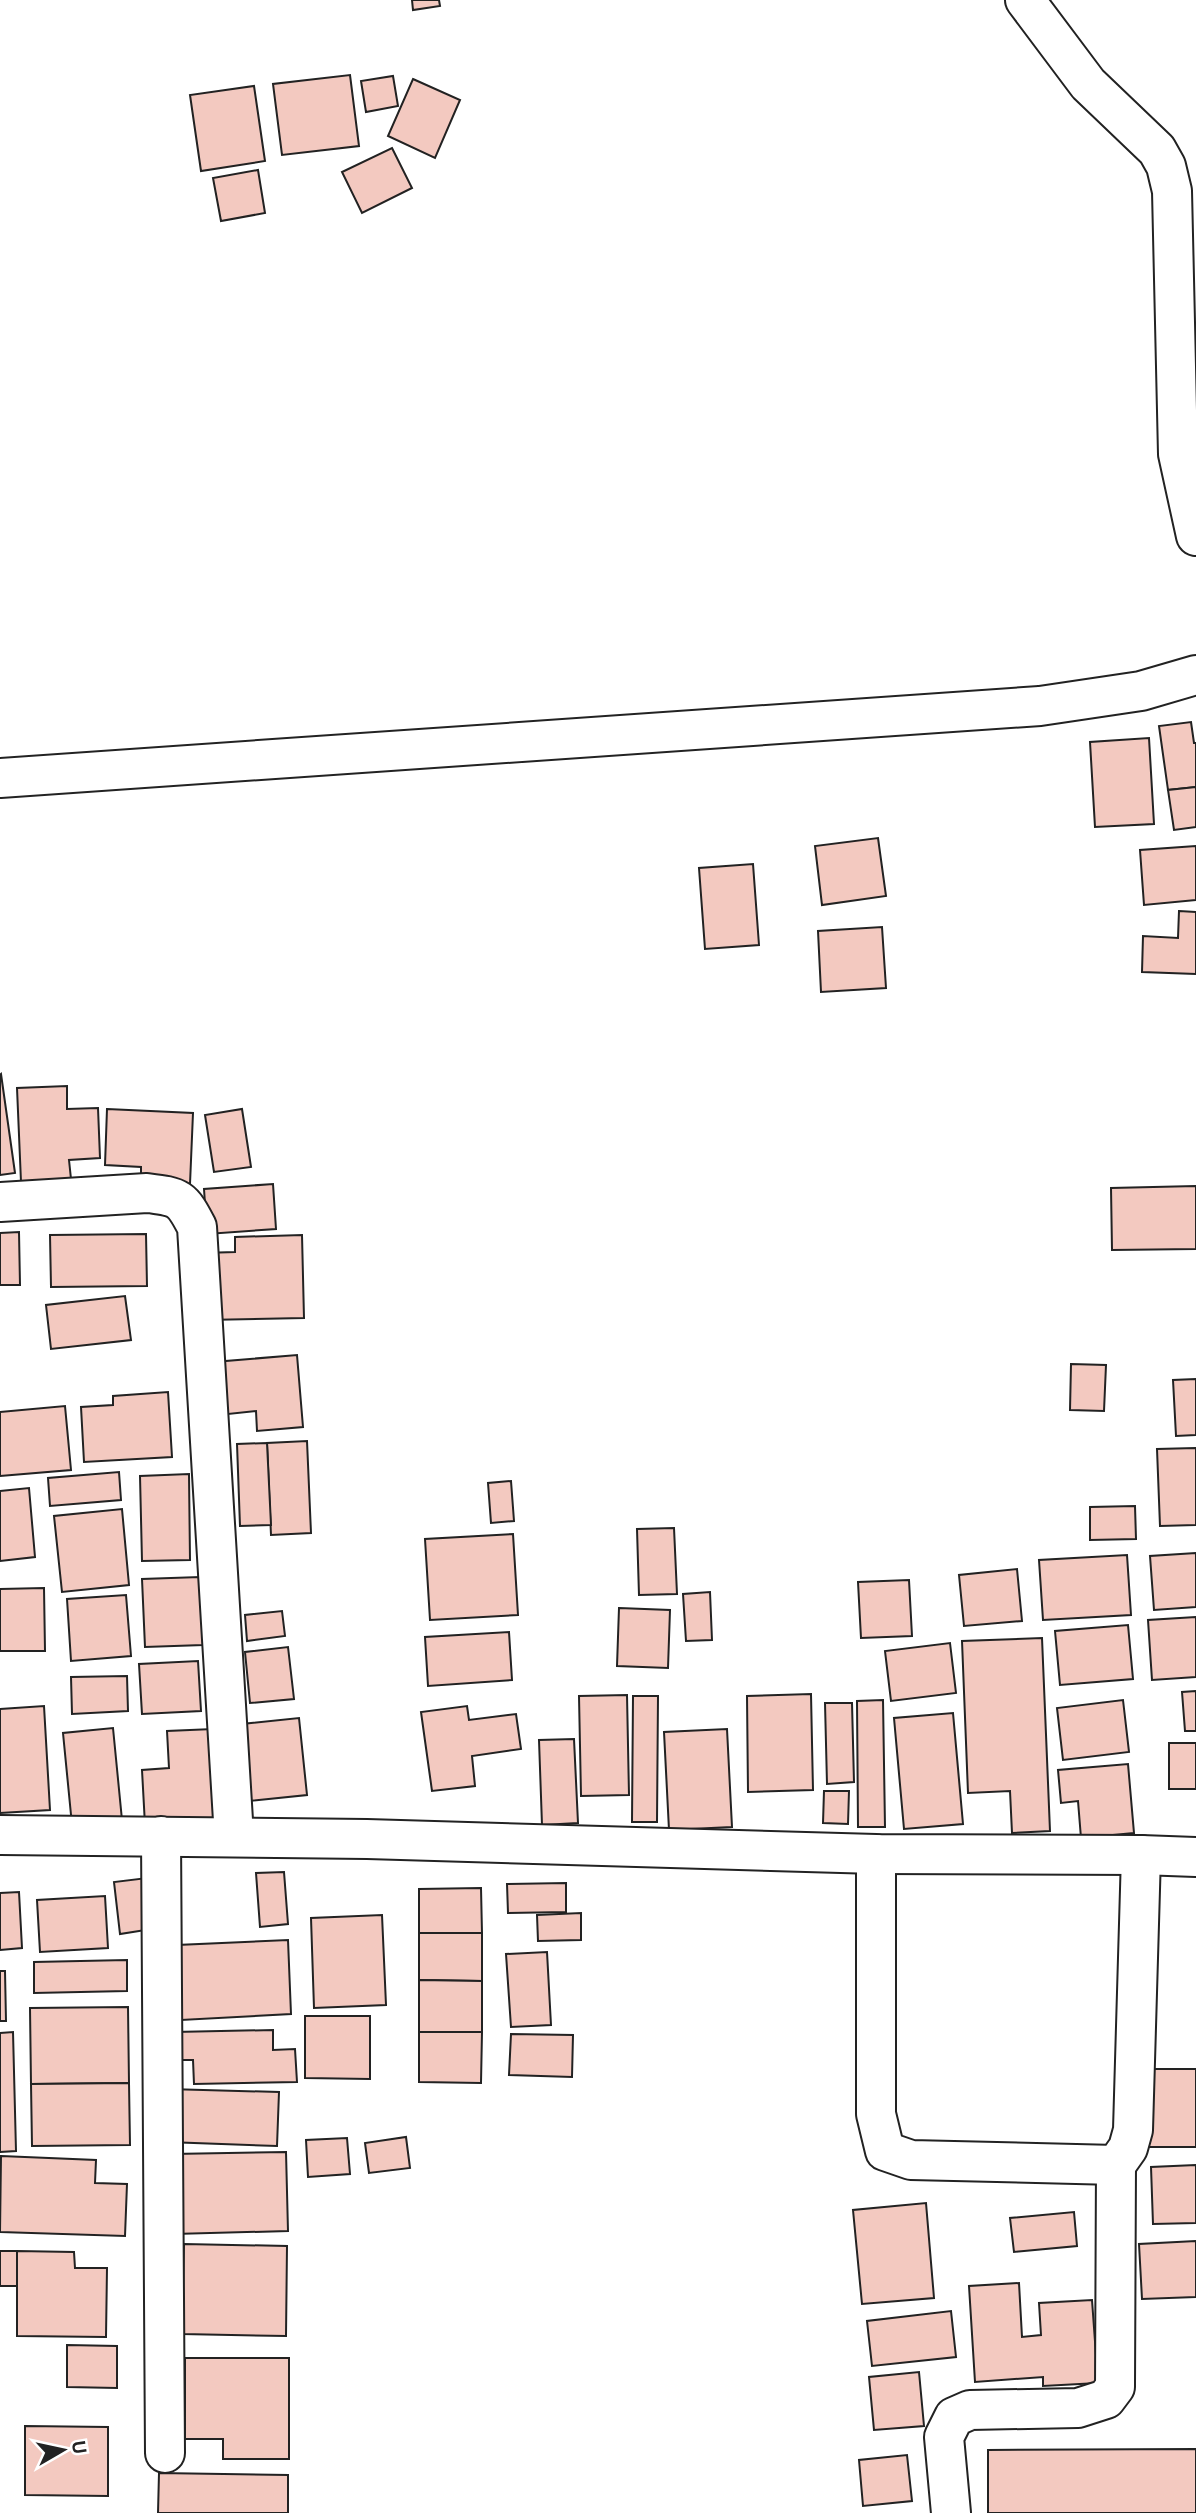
<svg xmlns="http://www.w3.org/2000/svg" width="1196" height="2513" font-family="Ubuntu,sans-serif">
<style>
.building{fill:#f3c9c0;stroke:#222;stroke-width:2}
.lines{fill:none;stroke-linecap:round;stroke-linejoin:round}
.minor-casing{stroke:#222;stroke-width:42}
.minor{stroke:#fff;stroke-width:38}
</style>
<rect width="100%" height="100%" fill="#fff"/>
<g class="building">
<path d="M412 0H439L440 6 413 10Z"/>
<path d="M350 75 359 146 282 155 273 84Z"/>
<path d="M393 76 398 106 366 112 361 81Z"/>
<path d="M413 79 460 100 435 158 388 136Z"/>
<path d="M254 86 265 161 201 171 190 95Z"/>
<path d="M392 148 412 188 362 213 342 172Z"/>
<path d="M258 170 265 213 221 221 213 178Z"/>
<path d="M1191 722 1194 743H1196V787L1168 790 1159 726Z"/>
<path d="M1149 738 1154 824 1095 827 1090 742Z"/>
<path d="M1196 787V827L1174 830 1168 790Z"/>
<path d="M878 838 886 896 822 905 815 846Z"/>
<path d="M1196 846V900L1144 905 1140 850Z"/>
<path d="M753 864 759 945 705 949 699 868Z"/>
<path d="M1179 911 1196 912V974L1142 972 1143 936 1178 938Z"/>
<path d="M882 927 886 988 821 992 818 931Z"/>
<path d="M1 1074 15 1173 0 1175V1075Z"/>
<path d="M67 1086V1109L98 1108 100 1158 69 1160 71 1179 21 1182 17 1088Z"/>
<path d="M107 1109 193 1113 190 1184 141 1182V1167L105 1165Z"/>
<path d="M242 1109 251 1167 214 1172 205 1115Z"/>
<path d="M273 1184 276 1229 207 1234 204 1189Z"/>
<path d="M1196 1186V1249L1112 1250 1111 1188Z"/>
<path d="M19 1232 20 1285H0V1233Z"/>
<path d="M146 1234 147 1286 51 1287 50 1235Z"/>
<path d="M302 1235 304 1318 205 1320 203 1253 235 1252V1237Z"/>
<path d="M125 1296 131 1340 51 1349 46 1305Z"/>
<path d="M297 1355 303 1427 257 1431 256 1411 219 1415 214 1362Z"/>
<path d="M1071 1364 1106 1365 1104 1411 1070 1410Z"/>
<path d="M1196 1379V1435L1176 1436 1173 1380Z"/>
<path d="M168 1392 172 1457 84 1462 81 1407 113 1405V1396Z"/>
<path d="M65 1406 71 1470 0 1476V1412Z"/>
<path d="M307 1441 311 1533 271 1535 267 1443Z"/>
<path d="M267 1443 271 1525 240 1526 237 1444Z"/>
<path d="M1196 1448V1525L1160 1526 1157 1449Z"/>
<path d="M119 1472 121 1500 50 1506 48 1478Z"/>
<path d="M189 1474 190 1560 142 1561 140 1476Z"/>
<path d="M511 1481 514 1521 491 1523 488 1483Z"/>
<path d="M29 1488 35 1557 0 1561V1491Z"/>
<path d="M1135 1506 1136 1539 1090 1540V1507Z"/>
<path d="M122 1509 129 1585 62 1592 54 1516Z"/>
<path d="M674 1528 677 1594 639 1595 637 1529Z"/>
<path d="M513 1534 518 1615 430 1620 425 1539Z"/>
<path d="M1196 1553V1607L1154 1610 1150 1556Z"/>
<path d="M1127 1555 1131 1615 1043 1620 1039 1560Z"/>
<path d="M1017 1569 1022 1621 964 1626 959 1575Z"/>
<path d="M200 1577 203 1645 145 1647 142 1579Z"/>
<path d="M909 1580 912 1636 861 1638 858 1582Z"/>
<path d="M44 1588 45 1651H0V1589Z"/>
<path d="M710 1592 712 1640 686 1641 683 1594Z"/>
<path d="M126 1595 131 1656 71 1661 67 1599Z"/>
<path d="M619 1608 670 1610 668 1668 617 1666Z"/>
<path d="M282 1611 285 1636 247 1641 245 1615Z"/>
<path d="M1196 1617V1677L1152 1680 1148 1620Z"/>
<path d="M1128 1625 1133 1679 1060 1685 1055 1631Z"/>
<path d="M509 1632 512 1680 428 1686 425 1637Z"/>
<path d="M1042 1638 1050 1831 1012 1833 1010 1791 968 1793 962 1641Z"/>
<path d="M950 1643 956 1693 891 1701 885 1651Z"/>
<path d="M288 1647 294 1699 250 1703 245 1652Z"/>
<path d="M198 1661 201 1711 142 1714 139 1664Z"/>
<path d="M127 1676 128 1711 72 1714 71 1677Z"/>
<path d="M1196 1691V1731H1185L1182 1692Z"/>
<path d="M811 1694 813 1790 748 1792 747 1696Z"/>
<path d="M627 1695 629 1795 581 1796 579 1696Z"/>
<path d="M633 1696H658L657 1822H632Z"/>
<path d="M883 1700 885 1827H858L857 1701Z"/>
<path d="M1123 1700 1129 1752 1063 1760 1057 1708Z"/>
<path d="M825 1703H852L854 1782 827 1784Z"/>
<path d="M44 1706 50 1810 0 1813V1709Z"/>
<path d="M467 1706 469 1720 516 1714 521 1749 472 1756 475 1786 432 1791 421 1712Z"/>
<path d="M953 1713 963 1824 904 1829 894 1718Z"/>
<path d="M299 1718 307 1795 250 1801 242 1724Z"/>
<path d="M113 1728 122 1820 72 1825 63 1733Z"/>
<path d="M213 1729 224 1821 145 1825 142 1770 169 1768 167 1731Z"/>
<path d="M727 1729 732 1827 669 1830 664 1732Z"/>
<path d="M574 1739 578 1823 542 1825 539 1740Z"/>
<rect x="1169" y="1743" width="27" height="46"/>
<path d="M1128 1764 1134 1833 1081 1838 1078 1801 1061 1803 1058 1770Z"/>
<path d="M824 1791H849L848 1824 823 1823Z"/>
<path d="M284 1872 288 1924 260 1927 256 1873Z"/>
<path d="M147 1878 152 1929 120 1934 114 1882Z"/>
<path d="M566 1883V1912L508 1913 507 1884Z"/>
<path d="M481 1888 482 1933H419V1889Z"/>
<path d="M19 1892 22 1948 0 1950V1893Z"/>
<path d="M105 1896 108 1948 40 1952 37 1900Z"/>
<path d="M581 1913V1940L538 1941 537 1915Z"/>
<path d="M382 1915 386 2005 314 2008 311 1918Z"/>
<path d="M419 1933H482V1981L419 1980Z"/>
<path d="M288 1940 291 2014 181 2020 177 1945Z"/>
<path d="M547 1952 551 2025 511 2027 506 1954Z"/>
<path d="M127 1960V1991L34 1993V1962Z"/>
<path d="M0 1971H5L6 2021H0Z"/>
<path d="M419 1980 482 1981V2032H419Z"/>
<path d="M128 2007 129 2083 31 2084 30 2008Z"/>
<path d="M305 2016H370V2079L305 2078Z"/>
<path d="M273 2030V2050L295 2049 297 2082 194 2084 193 2060H175L174 2032Z"/>
<path d="M13 2032 16 2151 0 2152V2033Z"/>
<path d="M419 2032H482L481 2083 419 2082Z"/>
<path d="M511 2034 573 2035 572 2077 509 2075Z"/>
<path d="M1149 2069H1196V2147H1148Z"/>
<path d="M129 2083 130 2145 32 2146 31 2084Z"/>
<path d="M168 2089 279 2092 277 2146 167 2142Z"/>
<path d="M406 2137 410 2168 369 2173 365 2143Z"/>
<path d="M347 2138 350 2174 308 2177 306 2140Z"/>
<path d="M286 2152 288 2231 174 2234 172 2154Z"/>
<path d="M1 2156 96 2160 95 2183 127 2184 125 2236 0 2232Z"/>
<path d="M1196 2165V2223L1153 2224 1151 2167Z"/>
<path d="M926 2203 934 2298 862 2304 853 2210Z"/>
<path d="M1074 2212 1077 2246 1014 2252 1010 2218Z"/>
<path d="M1196 2241V2297L1142 2299 1139 2244Z"/>
<path d="M184 2244 287 2246 286 2336 182 2334Z"/>
<rect x="0" y="2251" width="17" height="35"/>
<path d="M17 2251 74 2252 75 2268H107L106 2337 17 2336Z"/>
<path d="M1019 2283 1022 2337 1041 2335 1039 2303 1092 2300 1098 2383 1043 2386V2377L975 2382 969 2286Z"/>
<path d="M951 2311 956 2357 872 2366 867 2321Z"/>
<path d="M67 2345 117 2346V2388L67 2387Z"/>
<path d="M185 2358H289V2459H223V2439H185Z"/>
<path d="M919 2372 924 2426 874 2430 869 2377Z"/>
<path d="M25 2426 108 2427V2496L25 2495Z"/>
<path d="M1196 2449V2513H988V2450Z"/>
<path d="M907 2455 912 2501 863 2506 859 2460Z"/>
<path d="M159 2473 288 2475V2513H158Z"/>
</g>
<g class="lines">
<g class="minor-casing">
<g id="minor">
<path d="M1025 0 1088 84 1157 150 1166 166 1172 191 1178 454 1196 536"/>
<path d="M0 778 1040 706 1141 691 1196 675"/>
<path d="M0 1202 147 1193C180 1197 182 1198 197 1227L234 1837"/>
<path d="M0 1835 367 1839 876 1854 1141 1855 1196 1857"/>
<path d="M161 1836 165 2453"/>
<path d="M876 1854V2114L885 2151 911 2160 1116 2165 1128 2148 1133 2130 1141 1855"/>
<path d="M951 2513 944 2437 954 2417 970 2410 1078 2408 1106 2399 1115 2387 1116 2165"/>
</g>
</g>
<use href="#minor" class="minor"/>
</g>
<g transform="translate(63 2450) rotate(81)" stroke="#ffffff" stroke-width="5" paint-order="stroke">
<path d="M0-5L12 26L0 18L-12 26Z" fill="#222222"/>
<text y="-10" font-size="19" font-weight="bold" text-anchor="middle" fill="#222222">U</text>
</g>
</svg>
